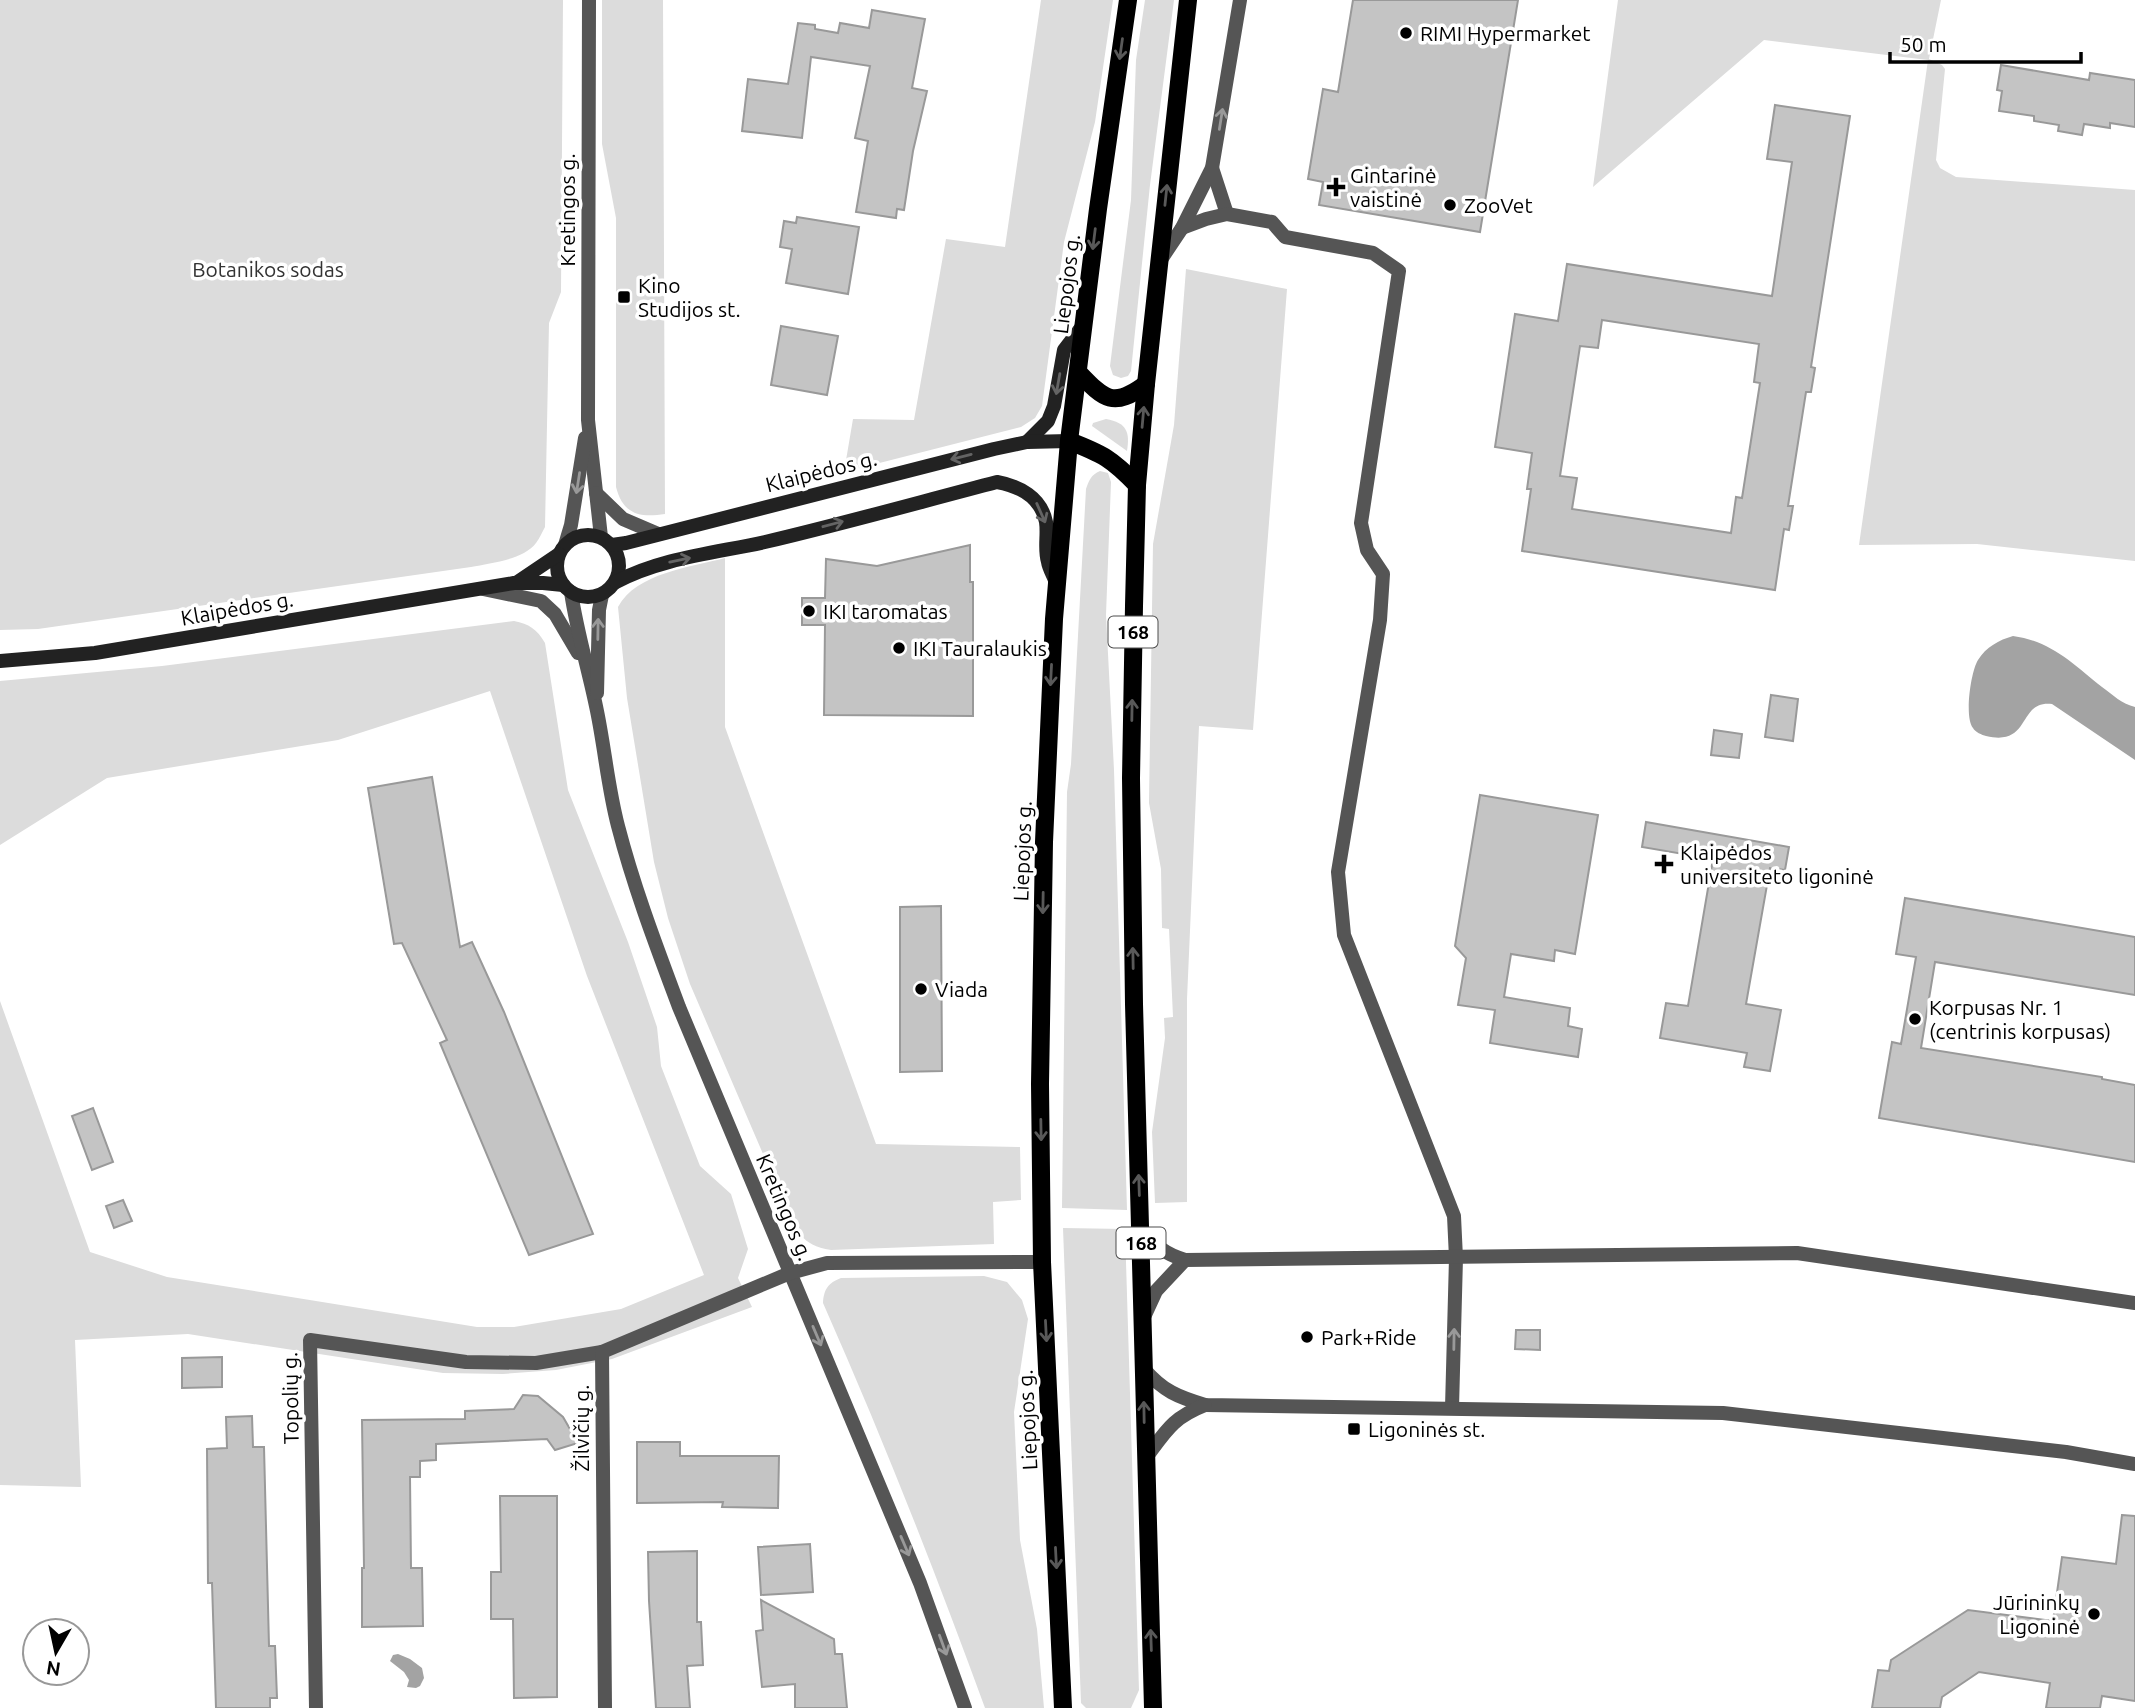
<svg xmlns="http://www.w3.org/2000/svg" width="2135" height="1708" font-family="Ubuntu,sans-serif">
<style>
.green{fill:#dcdcdc}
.water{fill:#a3a3a3}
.building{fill:#c4c4c4;stroke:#999;stroke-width:2;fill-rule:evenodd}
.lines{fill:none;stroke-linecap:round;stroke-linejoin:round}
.minor{stroke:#555;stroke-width:14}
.secondary{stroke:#222;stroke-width:14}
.primary{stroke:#000;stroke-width:18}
.oneway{stroke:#595959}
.oneway2{stroke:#999}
.oneway3{stroke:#646464}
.poi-dot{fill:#000;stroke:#fff;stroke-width:2.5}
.labels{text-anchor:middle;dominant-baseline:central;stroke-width:7;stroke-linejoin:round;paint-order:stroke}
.shield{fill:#fff;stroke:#4c4c4c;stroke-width:2}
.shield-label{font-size:19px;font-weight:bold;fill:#000}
.poi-label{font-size:21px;fill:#000;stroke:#fff;text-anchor:start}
.street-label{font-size:21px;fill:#000;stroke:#fff}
.park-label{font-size:21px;fill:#333;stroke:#fff}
</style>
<rect width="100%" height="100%" fill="#fff"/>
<g class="green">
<path d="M0 0H563L561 292 549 323 545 527C542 532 540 538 536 543 523 560 491 563 471 567L38 629 0 630Z"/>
<path d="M602 0H663L665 514C639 518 623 514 616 487V218L602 144Z"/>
<path d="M1041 0H1113L1095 122 1064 242 1042 406 1035 418 1021 427 844 472 853 419 914 420 946 239 1005 247Z"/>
<path d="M1145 0H1174L1150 185 1131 371 1128 376 1121 378 1113 375 1110 366 1131 200 1136 60Z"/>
<path d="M1618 0H1941L1929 59 1942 65 1945 69 1936 160 1940 168 1956 177 2135 190V561L1977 544 1859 545 1928 60 1764 40 1593 187Z"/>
<path d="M1186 269 1287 289 1253 730 1199 726 1187 999V1202L1155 1203 1152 1132 1165 1038 1164 1018 1173 1017 1169 929 1162 928 1161 869 1149 803 1153 544 1174 425Z"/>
<path d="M1106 419C1127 423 1130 432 1127 451L1092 426 1093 423Z"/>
<path d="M1100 471 1108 473 1111 482 1106 615 1114 770 1127 1210 1062 1208 1067 792 1071 764 1086 489C1089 480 1091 475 1100 471Z"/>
<path d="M725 558V727L876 1144 1020 1147 1021 1200 993 1202 994 1244 831 1250C800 1245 798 1231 785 1205L690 984 668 918 654 862 627 698 618 607C636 573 691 567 725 558Z"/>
<path d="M514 621C529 624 537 629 545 643L568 790 628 942 657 1027 661 1066 700 1166 731 1194 748 1249 738 1278 752 1307 612 1359 556 1370 503 1374 443 1373 188 1334 75 1340 81 1487 0 1485V1001L90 1252 167 1277 477 1327H514L621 1309 704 1275 587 976 490 691 338 740 107 778 0 845V681L162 666Z"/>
<path d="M1063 1228 1125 1229 1139 1690 1131 1708H1086L1081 1703Z"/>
<path d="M984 1276 1007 1282 1022 1300 1028 1319 1014 1412 1020 1540 1037 1629 1044 1708H985C935 1571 882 1436 823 1303 824 1289 828 1283 841 1278Z"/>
</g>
<g class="water">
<path d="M2013 636C2051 641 2073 664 2102 687 2113 695 2122 704 2135 707V760L2052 704C2017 700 2032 747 1986 736 1982 735 1975 732 1973 728 1964 717 1971 671 1978 660 1986 647 1999 640 2013 636Z"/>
<path d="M398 1654 410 1659 422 1668 424 1678 420 1686 416 1688 407 1687 409 1680 404 1672 390 1661 393 1655Z"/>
</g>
<g class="building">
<path d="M1353 0H1518L1480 232 1319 205 1323 182 1308 179 1323 89 1338 92Z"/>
<path d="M872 10 925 19 912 88 927 91 913 151 904 210 897 209 896 218 856 212 868 141 855 138 870 66 811 57 802 138 742 131 748 79 788 84 798 23 815 25V29L838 33 840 23 869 28Z"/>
<path d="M2001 65 2089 80 2090 73 2135 80V127L2110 123V128L2084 124 2082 135 2058 131 2059 125 2034 121V116L1999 111 2002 91 1997 90Z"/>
<path d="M1775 105 1850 116 1811 367 1815 368 1811 392H1806L1788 506H1793L1789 530 1784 529 1775 590 1522 551 1531 489H1527L1532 453 1495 447 1515 314 1558 321 1567 264 1772 296 1792 162 1767 159ZM1602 320 1759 344 1754 382 1760 383 1742 498 1736 497 1731 533 1572 509 1577 478 1560 476 1580 346 1598 348Z"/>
<path d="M797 217 859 227 848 294 786 283 792 249 780 247 784 221 796 223Z"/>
<path d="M781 326 838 336 827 395 771 385Z"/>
<path d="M970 545V582H973V716L824 715 825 625H802V598H825L826 559 877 566Z"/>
<path d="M1771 695 1798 699 1793 741 1765 737Z"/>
<path d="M1714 730 1742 734 1739 758 1711 755Z"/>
<path d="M432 777 460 947 472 942 504 1012 593 1234 529 1255 440 1043 447 1040 402 943 394 944 368 788Z"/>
<path d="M1480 795 1598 815 1575 954 1555 950 1554 961 1511 954 1504 997 1570 1008 1568 1026 1582 1029 1578 1057 1490 1043 1495 1010 1458 1005 1466 958 1455 946Z"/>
<path d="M1646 822 1789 847 1785 870 1770 868 1746 1004 1781 1010 1770 1071 1744 1067 1747 1053 1660 1038 1666 1003 1688 1006 1713 859 1642 847Z"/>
<path d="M1905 898 2135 937V995L1935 962 1921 1048 2102 1077V1079L2135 1085V1162L1879 1118 1892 1042 1901 1044 1916 957 1896 954Z"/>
<path d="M941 906 942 1071 900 1072V907Z"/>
<path d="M93 1108 113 1162 92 1170 72 1116Z"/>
<path d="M123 1200 132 1221 114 1228 106 1206Z"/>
<path d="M1516 1330H1540V1350L1515 1349Z"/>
<path d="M222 1357V1387L182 1388V1358Z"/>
<path d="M523 1395 538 1396 563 1417 578 1443 555 1450 547 1439 436 1444V1460L420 1461V1477H410L411 1568H422L423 1626 362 1627V1568H364L362 1420 465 1419V1411L514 1409Z"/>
<path d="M252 1416 253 1447H264L269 1646H275L277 1698H270V1708H216L212 1583H208L207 1449 227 1448 226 1417Z"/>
<path d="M637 1442H680V1456H779L778 1508 722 1507 723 1502 637 1503Z"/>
<path d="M500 1496H557V1697L514 1698 513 1619H491V1572H501Z"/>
<path d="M2122 1515 2135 1516V1701L2102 1696 2100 1708H2046L2050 1683 1979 1672 1942 1697 1940 1708H1872L1878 1670 1889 1671 1891 1660 1968 1610 2053 1621 2062 1557 2116 1564Z"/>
<path d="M810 1544 813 1592 761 1595 758 1547Z"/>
<path d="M697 1551V1622H701L703 1665 687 1666 690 1708H656L649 1601 648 1552Z"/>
<path d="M761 1600 834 1639 835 1654H842L847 1708H795V1684L762 1687 756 1631 763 1630Z"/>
</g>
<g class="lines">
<g class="minor">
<path d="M589 0 588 420 601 537"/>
<path d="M1212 168 1227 214"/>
<path d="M1182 228 1206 219 1227 214 1272 222 1285 237 1373 253 1399 271 1361 523 1367 550 1383 574 1380 620 1338 872 1344 935 1454 1216 1456 1258 1452 1408"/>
<path d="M1160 261 1182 228 1212 168 1240 0"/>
<path d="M596 493 623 519 658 534"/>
<path d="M565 545 571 525 585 438"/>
<path d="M483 589 541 601 555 614 578 653"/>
<path d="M571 592C577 633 589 671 597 711 605 750 608 788 618 826 634 888 657 948 679 1007L920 1583 965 1708"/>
<path d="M597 693 599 610 602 595"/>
<path d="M1141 1229C1156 1245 1162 1253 1185 1260L1797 1253 2135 1303"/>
<path d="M1144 1317 1156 1291 1185 1260"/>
<path d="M1144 1369C1163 1391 1178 1397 1205 1405L1723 1413 2066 1452 2135 1464"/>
<path d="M1145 1459C1166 1431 1172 1418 1205 1405"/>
<path d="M316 1708 310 1340 466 1362 536 1363 602 1352"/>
<path d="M605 1708 602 1352 790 1273 827 1263 1042 1262"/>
</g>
<g class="secondary">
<path d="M1027 442 1048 421 1054 406 1064 350 1084 324"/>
<circle cx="588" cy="566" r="31"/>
<path d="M612 545 626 543 994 449 1027 442 1069 441"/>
<path d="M616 582C661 558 715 553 765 542 842 524 920 502 997 482 1019 486 1041 497 1046 522 1048 535 1044 549 1048 562 1049 569 1054 576 1056 583"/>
<path d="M516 583 559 554"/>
<path d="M0 661 95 653 514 583H543L563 585"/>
</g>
<g class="primary">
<path d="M1078 372C1104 399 1113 409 1146 384"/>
<path d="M1069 441C1103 454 1112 459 1137 485"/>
<path d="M1063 1708 1042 1262 1040 1084 1044 842 1054 619 1069 441 1098 209 1128 0"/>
<path d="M1153 1708 1134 1004 1131 778 1134 606 1137 485 1146 384 1188 0"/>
</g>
</g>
<defs><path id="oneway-shaft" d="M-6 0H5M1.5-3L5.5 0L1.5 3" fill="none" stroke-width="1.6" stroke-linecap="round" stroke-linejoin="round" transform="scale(1.75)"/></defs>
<g class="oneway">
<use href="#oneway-shaft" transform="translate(1121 49) rotate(98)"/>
<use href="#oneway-shaft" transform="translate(1166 195) rotate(-84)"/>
<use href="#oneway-shaft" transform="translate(1094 239) rotate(97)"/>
<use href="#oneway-shaft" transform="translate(1143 417) rotate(-85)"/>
<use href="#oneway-shaft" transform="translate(1051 675) rotate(93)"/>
<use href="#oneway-shaft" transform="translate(1132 710) rotate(-89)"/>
<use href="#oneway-shaft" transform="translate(1043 903) rotate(91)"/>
<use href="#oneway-shaft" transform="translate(1133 958) rotate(-91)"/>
<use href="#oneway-shaft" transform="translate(1041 1130) rotate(89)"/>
<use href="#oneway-shaft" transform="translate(1139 1185) rotate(-92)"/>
<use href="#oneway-shaft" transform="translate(1046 1331) rotate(87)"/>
<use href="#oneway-shaft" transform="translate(1144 1412) rotate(-91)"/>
<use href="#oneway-shaft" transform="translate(1056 1558) rotate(87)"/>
<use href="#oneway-shaft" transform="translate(1151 1640) rotate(-92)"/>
</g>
<g class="oneway2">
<use href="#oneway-shaft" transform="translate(1221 119) rotate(-81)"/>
<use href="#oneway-shaft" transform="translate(578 483) rotate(99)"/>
<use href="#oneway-shaft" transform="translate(598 629) rotate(-89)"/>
<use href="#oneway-shaft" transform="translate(817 1336) rotate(67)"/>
<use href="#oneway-shaft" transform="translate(1454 1339) rotate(-89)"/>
<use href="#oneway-shaft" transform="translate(905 1546) rotate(67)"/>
<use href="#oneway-shaft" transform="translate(943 1645) rotate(70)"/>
</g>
<g class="oneway3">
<use href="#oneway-shaft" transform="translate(1058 384) rotate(100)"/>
<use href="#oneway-shaft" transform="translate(961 457) rotate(166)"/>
<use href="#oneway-shaft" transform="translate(1041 513) rotate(66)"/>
<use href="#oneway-shaft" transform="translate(833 524) rotate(-15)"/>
<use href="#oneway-shaft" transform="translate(680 560) rotate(-12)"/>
</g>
<g class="poi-dot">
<circle cx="1406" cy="33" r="7"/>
<path d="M1332.5 176.5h7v7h7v7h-7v7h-7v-7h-7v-7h7z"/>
<circle cx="1450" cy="205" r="7"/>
<rect x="617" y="290" width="14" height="14" rx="3.5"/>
<circle cx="809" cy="611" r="7"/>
<circle cx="899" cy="648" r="7"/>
<path d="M1660.5 853.5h7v7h7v7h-7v7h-7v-7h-7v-7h7z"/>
<circle cx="921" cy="989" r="7"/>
<circle cx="1915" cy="1019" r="7"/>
<circle cx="1307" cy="1337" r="7"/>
<rect x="1347" y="1422" width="14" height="14" rx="3.5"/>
<circle cx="2094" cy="1614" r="7"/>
</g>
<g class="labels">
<g class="shield">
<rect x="1108.5" y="616.5" width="49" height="31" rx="5"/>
<rect x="1116.5" y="1227.5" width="49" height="31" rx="5"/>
</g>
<g class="shield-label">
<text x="1133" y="632">168</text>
<text x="1141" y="1243">168</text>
</g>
<g class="poi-label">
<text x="1420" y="33">RIMI Hypermarket</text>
<text x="1350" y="175">Gintarinė<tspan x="1350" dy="24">vaistinė</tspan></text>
<text x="1464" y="205">ZooVet</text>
<text x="638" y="285">Kino<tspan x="638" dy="24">Studijos st.</tspan></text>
<text x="823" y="611">IKI taromatas</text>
<text x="913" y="648">IKI Tauralaukis</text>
<text x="1680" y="852">Klaipėdos<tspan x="1680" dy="24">universiteto ligoninė</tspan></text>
<text x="935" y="989">Viada</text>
<text x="1929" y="1007">Korpusas Nr. 1<tspan x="1929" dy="24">(centrinis korpusas)</tspan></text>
<text x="1321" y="1337">Park+Ride</text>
<text x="1368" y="1429">Ligoninės st.</text>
<text x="2080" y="1602" text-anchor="end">Jūrininkų<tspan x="2080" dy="24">Ligoninė</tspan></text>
</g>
<g class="street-label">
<text transform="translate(567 210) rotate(-90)">Kretingos g.</text>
<text transform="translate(1066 284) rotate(-83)">Liepojos g.</text>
<text transform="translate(821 471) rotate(-14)">Klaipėdos g.</text>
<text transform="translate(237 608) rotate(-10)">Klaipėdos g.</text>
<text transform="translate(1022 851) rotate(-88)">Liepojos g.</text>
<text transform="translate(785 1207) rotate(67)">Kretingos g.</text>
<text transform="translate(290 1398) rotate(-91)">Topolių g.</text>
<text transform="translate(1027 1420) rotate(-93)">Liepojos g.</text>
<text transform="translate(581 1428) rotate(-90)">Žilvičių g.</text>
</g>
<g class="park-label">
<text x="268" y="269">Botanikos sodas</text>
</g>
</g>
<g transform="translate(56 1652) rotate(189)"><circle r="33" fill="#ffffff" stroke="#999999" stroke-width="2"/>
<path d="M0-5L12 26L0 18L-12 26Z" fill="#000000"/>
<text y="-10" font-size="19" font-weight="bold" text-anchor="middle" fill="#000000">N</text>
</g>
<path d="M1890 52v10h191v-10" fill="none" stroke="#000000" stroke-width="3.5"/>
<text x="1900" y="52" font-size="21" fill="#000000" stroke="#ffffff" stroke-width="5" paint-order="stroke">50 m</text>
</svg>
